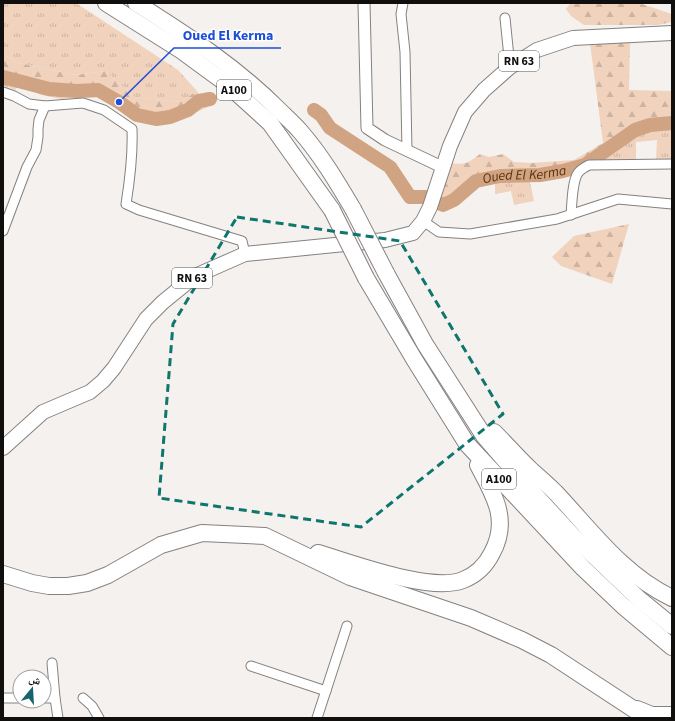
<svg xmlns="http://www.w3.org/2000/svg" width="675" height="721" font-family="'Source Sans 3','Noto Naskh Arabic',sans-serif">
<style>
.grass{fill:url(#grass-tufts)}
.forest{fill:url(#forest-firs)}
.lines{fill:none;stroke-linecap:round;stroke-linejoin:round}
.river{stroke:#d0a383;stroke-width:14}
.minor-casing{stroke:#85817f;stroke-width:11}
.tertiary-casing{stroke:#85817f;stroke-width:13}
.primary-casing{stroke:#85817f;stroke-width:16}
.motorway-casing{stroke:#85817f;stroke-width:18}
.minor{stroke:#fff;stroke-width:9}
.tertiary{stroke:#fff;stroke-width:11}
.primary{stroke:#fff;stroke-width:14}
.motorway{stroke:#fff;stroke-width:16}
.motorway-bridge-casing{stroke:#85817f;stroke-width:18;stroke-linecap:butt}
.motorway-bridge{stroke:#fff;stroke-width:16}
.marked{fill:none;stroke:#0f766e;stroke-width:3;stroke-dasharray:8 5;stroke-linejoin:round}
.labels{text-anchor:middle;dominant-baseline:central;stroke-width:3;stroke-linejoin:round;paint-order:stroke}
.shield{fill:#fff;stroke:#585756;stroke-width:1}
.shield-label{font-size:12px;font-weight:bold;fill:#100f0e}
.water-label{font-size:14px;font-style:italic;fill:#5d320b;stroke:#fff}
.leader{fill:none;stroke:#1d4ed8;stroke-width:1.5}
.callout-dot{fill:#1d4ed8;stroke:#fff;stroke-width:1.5}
.callout-label{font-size:14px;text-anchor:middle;font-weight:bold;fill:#1d4ed8;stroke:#fff;stroke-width:3;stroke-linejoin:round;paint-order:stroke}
</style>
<defs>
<pattern id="grass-tufts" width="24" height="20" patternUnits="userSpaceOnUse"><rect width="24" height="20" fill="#f0d2bd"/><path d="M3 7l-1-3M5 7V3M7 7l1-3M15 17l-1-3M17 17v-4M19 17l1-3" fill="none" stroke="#cdb3a1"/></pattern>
<pattern id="forest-firs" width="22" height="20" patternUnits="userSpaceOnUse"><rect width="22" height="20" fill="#f0d2bd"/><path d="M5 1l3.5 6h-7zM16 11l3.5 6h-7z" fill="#cdb3a1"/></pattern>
</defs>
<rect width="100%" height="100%" fill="#f5f1ee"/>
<g class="grass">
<path d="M3 3H76L178 70 197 91 180 102 135 97 105 71 76 75 18 63 3 54Z"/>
<path d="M672 126V160H656L657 140 636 142V161L592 163 635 133 650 128Z"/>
<path d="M529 178 534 201 514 205 511 191 495 194V181Z"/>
</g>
<g class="forest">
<path d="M571 3H639L672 14V22L657 25H584L571 16 566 9Z"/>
<path d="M630 41 629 90 672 91V123L650 125 635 129 585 165 537 172 497 173 467 182 454 195 444 201H438L448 163C465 165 467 164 480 154L489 157 503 154 514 162 532 163 574 160 603 143 590 43Z"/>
<path d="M3 54 18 63 76 75 105 71 135 97 180 102 197 91 208 107 178 120 145 121 122 112 98 97 61 99 41 95 20 83 15 90 3 85Z"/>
<path d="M629 224 612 284 561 266 552 257 574 236Z"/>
</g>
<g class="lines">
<g class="river">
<path d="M3 77 49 89 77 91 98 90 119 102 137 115 156 119 170 117 188 110 199 101 210 99"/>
<path id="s1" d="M314 110 321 115 330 128 390 167 410 197H426L443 205 454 200 476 181 500 176 540 175 563 171 585 165 635 130 650 125 672 123"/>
</g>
<g class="minor-casing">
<g id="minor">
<path d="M403 3 401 14 405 52 407 151"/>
<path d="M505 18 510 67"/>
<path d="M3 92 14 96 29 104 45 106 83 103 104 110 132 129C133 154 130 179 126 204L139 210 242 241 245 254"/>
<path d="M571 215C572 204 572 182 578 173 581 169 585 167 589 165L672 164"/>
<path d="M423 221 439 232 470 234 557 219 618 199 672 204"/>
<path d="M3 231 27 167 36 150 38 137V129L39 120 45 106"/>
<path d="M52 663 55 698 58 718"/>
<path d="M251 666 326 691"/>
<path d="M3 698H20"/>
<path d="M44 698H55"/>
<path d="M83 698 92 706 99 718"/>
<path d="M317 718 347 626"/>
</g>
</g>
<g class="tertiary-casing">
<path id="tertiary" d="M364 3 367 128 385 140 442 167"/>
</g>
<g class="primary-casing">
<path id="primary" d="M3 448 43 412 90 392 103 381 114 368 146 319 163 302 195 276 245 254 385 240 413 233 423 221 430 207 450 146 465 112 484 90 510 67 537 50 573 38 672 33"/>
</g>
<g class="motorway-casing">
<g id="motorway">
<path d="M106 3 182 51 227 84 270 123 332 210"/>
<path d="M136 3C188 36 235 66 279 110 286 117 294 124 300 131 321 155 337 182 353 209"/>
<path d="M386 273 425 344 484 436 535 495 572 535 639 599 672 626"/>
<path d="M366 278 414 359 467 444 583 568 623 606 672 647"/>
<path d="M494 432C507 445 519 459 532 471 540 478 548 485 555 492 591 530 623 575 672 598"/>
<path d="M318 553C352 563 431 593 463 580 476 575 486 565 492 553 510 520 494 495 478 465"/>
<path d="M3 574 32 583 49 586H68L87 583 108 575 161 545 202 533 265 536 350 577 471 618 522 640 551 655 647 718"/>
<path d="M637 709 652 715H672"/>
</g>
</g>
<use href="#minor" class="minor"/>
<use href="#tertiary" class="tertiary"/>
<use href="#primary" class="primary"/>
<use href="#motorway" class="motorway"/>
<g class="motorway-bridge-casing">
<g id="motorway-bridge">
<path d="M353 209 386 273"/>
<path d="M332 210 366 278"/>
</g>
</g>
<use href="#motorway-bridge" class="motorway-bridge"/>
</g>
<path class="marked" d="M237 217 400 241 503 414 361 527 159 498 173 324Z"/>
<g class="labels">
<g class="shield">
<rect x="499" y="51" width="40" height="20" rx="3"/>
<rect x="217" y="80" width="34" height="20" rx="3"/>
<rect x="172" y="268" width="40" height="20" rx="3"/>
<rect x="482" y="469" width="34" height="20" rx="3"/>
</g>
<g class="shield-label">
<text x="519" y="61">RN 63</text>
<text x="234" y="90">A100</text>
<text x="192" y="278">RN 63</text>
<text x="499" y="479">A100</text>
</g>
<g class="water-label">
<text stroke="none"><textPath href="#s1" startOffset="257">Oued El Kerma</textPath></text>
</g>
</g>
<path class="leader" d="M119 102L174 48H281"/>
<circle class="callout-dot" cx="119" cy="102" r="4"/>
<g class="callout-label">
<text x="228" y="40">Oued El Kerma</text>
</g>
<rect width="675" height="721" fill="none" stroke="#100f0e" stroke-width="8"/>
<g transform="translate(32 689) rotate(18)"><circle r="19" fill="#ffffff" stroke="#9f9f9f"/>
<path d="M0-3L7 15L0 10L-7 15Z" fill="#17646d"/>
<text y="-6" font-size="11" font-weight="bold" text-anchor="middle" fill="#100f0e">ش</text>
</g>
</svg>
